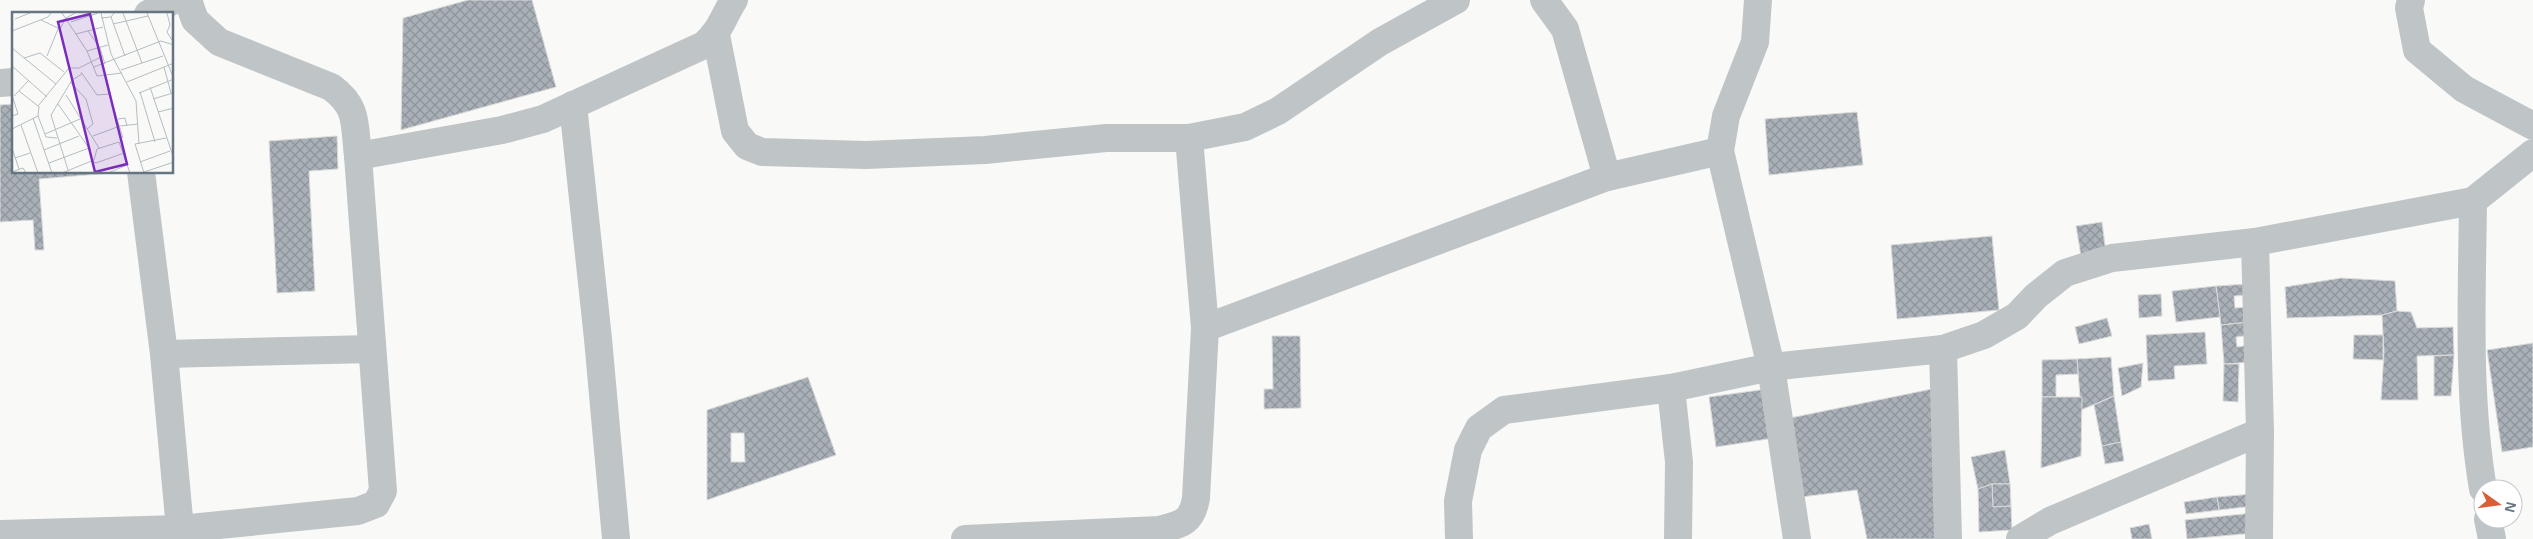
<svg xmlns="http://www.w3.org/2000/svg" width="2533" height="539" font-family="Helvetica,sans-serif">
<style>
.building{fill:url(#building-cross-hatch);stroke:#dbdbda;fill-rule:evenodd}
.lines{fill:none;stroke-linecap:round;stroke-linejoin:round}
.street{stroke:#bfc4c7;stroke-width:28}
.inset-road{fill:none;stroke:#b5bdc1;stroke-width:1}
.view{fill:#7b2cbf;fill-opacity:0.15;stroke:#7b2cbf;stroke-width:2.5}
.inset-edge{fill:none;stroke:#667581;stroke-width:2.5}
</style>
<defs>
<pattern id="building-cross-hatch" width="8" height="8" patternUnits="userSpaceOnUse" patternTransform="scale(1.25)"><rect width="8" height="8" fill="#a9b0b7"/><path d="M0 0l8 8M0 8l8-8" fill="none" stroke="#8d949a"/></pattern>
</defs>
<rect width="100%" height="100%" fill="#f9faf8"/>
<g class="building">
<path d="M468 0H532L556 87 401 130 403 18Z"/>
<path d="M14 104V172H122L39 179 44 250H35L33 220 0 222V105Z"/>
<path d="M1857 112 1863 165 1769 175 1765 119Z"/>
<path d="M337 136 338 169 309 171 315 291 277 293 269 141Z"/>
<path d="M2102 222 2106 253 2081 256 2076 226Z"/>
<path d="M1992 236 1999 310 1897 319 1891 245Z"/>
<path d="M2341 278 2395 281 2397 311 2382 315 2287 318 2285 287Z"/>
<path d="M2248 284 2249 295 2234 296 2235 308 2250 307V322L2221 325 2216 286Z"/>
<path d="M2216 286 2220 317 2176 322 2172 291Z"/>
<path d="M2161 294 2162 316 2139 318 2138 295Z"/>
<path d="M2397 311 2411 312 2417 328 2453 327 2454 355 2417 356 2418 400H2381L2384 352 2382 315Z"/>
<path d="M2107 318 2112 336 2079 344 2075 327Z"/>
<path d="M2250 322 2251 335 2236 337 2237 347 2250 345 2252 362 2224 364 2221 325Z"/>
<path d="M2205 332 2207 364 2174 366 2175 379 2148 381 2146 335Z"/>
<path d="M2354 335H2383V360L2353 359Z"/>
<path d="M1272 336H1300L1301 408 1264 409V389H1273Z"/>
<path d="M2533 343V447L2502 452 2487 350Z"/>
<path d="M2454 355 2451 396H2434V356Z"/>
<path d="M2111 357 2114 396 2081 410 2077 359Z"/>
<path d="M2077 359 2078 374 2056 375V397H2042V360Z"/>
<path d="M2143 363 2141 387 2122 396 2118 368Z"/>
<path d="M2224 364H2239L2238 402 2223 401Z"/>
<path d="M808 377 836 455 707 500V410ZM731 433H744L745 462H731Z"/>
<path d="M1767 389 1774 438 1716 447 1709 397Z"/>
<path d="M1932 389 1944 539H1867L1857 490 1801 497 1790 418Z"/>
<path d="M2114 396 2121 442 2102 446 2094 405Z"/>
<path d="M2042 397H2082L2081 456 2041 468Z"/>
<path d="M2121 442 2124 461 2105 464 2102 446Z"/>
<path d="M2005 450 2010 484H1992L1978 489 1971 457Z"/>
<path d="M1992 484H2010L2011 506 1993 507Z"/>
<path d="M1992 484 1993 507 2011 506 2012 530 1979 532 1978 489Z"/>
<path d="M2253 494 2254 506 2219 510 2217 497Z"/>
<path d="M2217 497 2219 510 2186 514 2184 502Z"/>
<path d="M2253 513 2255 533 2187 539 2185 520Z"/>
<path d="M2149 524 2152 539H2132L2130 528Z"/>
</g>
<g class="lines">
<g class="street">
<path d="M1544 0 1565 29 1607 177"/>
<path d="M1758 0 1755 42 1726 116 1720 151 1771 367 1797 539"/>
<path d="M2411 0 2409 8 2417 50 2464 89 2533 126"/>
<path d="M148 14 174 0"/>
<path d="M716 35 735 131 747 146 762 152 866 155 985 150 1106 138H1189L1245 127 1278 111 1380 42 1456 0"/>
<path d="M0 83 14 82"/>
<path d="M573 105 598 339 616 539"/>
<path d="M1189 138 1205 328"/>
<path d="M358 156 502 130 543 119 704 45C721 30 723 17 734 0"/>
<path d="M141 172 164 354 180 529"/>
<path d="M2473 201C2472 297 2467 394 2483 489"/>
<path d="M2255 242 2260 432 2259 539"/>
<path d="M1943 349 1948 539"/>
<path d="M164 354 372 349"/>
<path d="M1671 388 1679 462 1678 539"/>
<path d="M2488 519 2492 539"/>
<path d="M0 534 180 529 358 511 376 504 383 491 358 156C354 125 359 107 331 87L219 42 195 20 188 0"/>
<path d="M965 539 1159 530C1181 524 1192 523 1196 498L1205 328 1607 177 1720 151"/>
<path d="M1459 539 1458 501 1468 450 1479 428 1504 410 1671 388 1771 367 1943 349 1984 335 2017 316 2036 296 2065 273 2112 258 2255 242 2473 201 2533 153"/>
<path d="M2020 539 2050 521 2260 432"/>
</g>
</g>
<g transform="translate(12 12)">
<rect width="161" height="161" fill="#f9faf8"/>
<path class="inset-road" d="M50 1 75 39 85 64 110 61M89 1 99 42 124 89 127 132M111 1 130 51M135 1 162 67M155 1 158 13 155 20 162 31M99 5 113 44M89 6 99 5 102 1M3 7 18 1M29 8 48 17 54 6 63 1M59 10 86 1M101 12 136 4M0 19 36 5 39 1M76 19 88 36 93 52M64 22 91 15M0 36 44 72M75 39 96 33M35 44 46 17M12 46 28 41 52 60M0 54 35 85M82 55 149 29 162 33M152 55 159 81M109 58 151 44M69 60 85 83 97 82 111 126M115 70 162 51M59 71 74 87 81 112 75 117M138 75 162 147M7 79 26 94 57 56H67L91 44M128 80 143 130M127 81 162 67M0 83 6 102 0 104M54 83 87 136M2 84 17 68M141 87 161 81M146 100 162 96M26 104 34 125 45 126M21 106 40 161M106 107 113 106 115 114M9 113 26 161M0 117 26 104 27 94M33 122 68 107M81 124 108 114 126 112M0 136 7 157M32 138 67 124M3 146 18 141M80 149 84 151 112 141M128 150 158 139M37 151 77 136 46 92M56 158 39 103 60 68 70 62M0 160 11 156 14 161M132 160 162 150M50 161 82 148 85 137 107 130 118 161M96 161 115 153M132 161 123 132 154 126"/>
<path class="view" d="M78 2 115 152 83 160 46 10Z"/>
<rect width="161" height="161" class="inset-edge"/>
</g>
<g transform="translate(2498 504) rotate(104)"><circle r="24" fill="#ffffff" stroke="#c2c8cd"/>
<path d="M0-4L9 19L0 12L-9 19Z" fill="#d95f39"/>
<text y="-8" font-size="14" font-weight="bold" text-anchor="middle" fill="#667581">N</text>
</g>
</svg>
